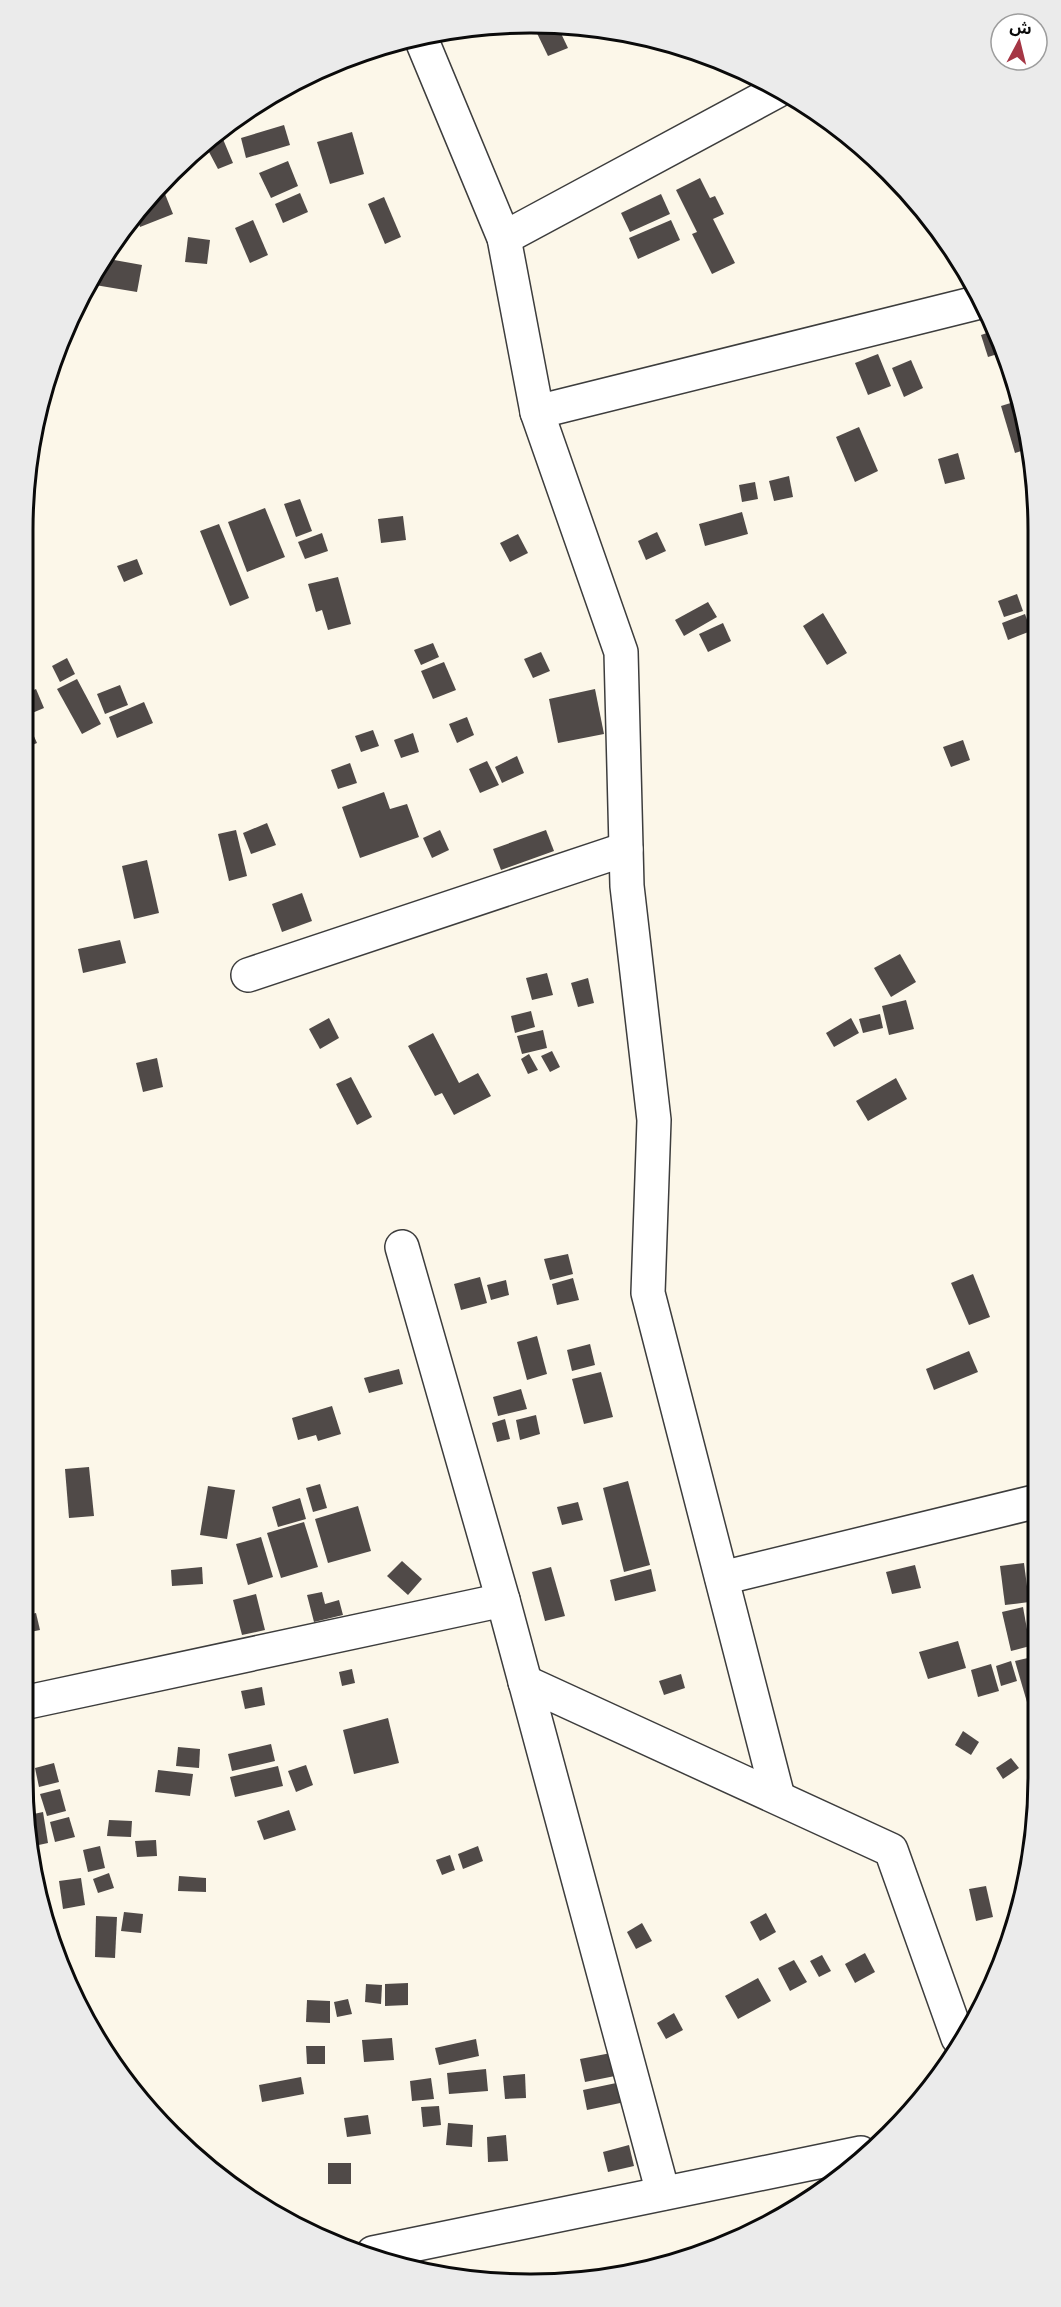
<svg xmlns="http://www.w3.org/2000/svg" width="1061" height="2307" font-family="'Times New Roman','Noto Sans Arabic',serif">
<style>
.building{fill:#504a48}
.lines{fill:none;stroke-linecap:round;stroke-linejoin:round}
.minor-casing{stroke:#3d3d3d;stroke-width:36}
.minor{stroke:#fff;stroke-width:33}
.rim{fill:none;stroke:#0a0a0a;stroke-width:3}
</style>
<rect width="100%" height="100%" fill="#fcf7e9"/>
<g class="building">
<path d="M532 23 557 25 568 48 548 56Z"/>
<path d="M284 125 290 145 246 158 241 138Z"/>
<path d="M220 132 233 163 218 169 209 152 201 156 198 149Z"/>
<path d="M352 132 364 174 330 184 317 142Z"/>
<path d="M288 161 298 186 271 198 259 173Z"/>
<path d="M700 178 710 198 715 196 724 214 713 219 735 263 712 274 692 234 697 232 676 190Z"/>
<path d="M161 184 173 214 140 227 136 215Z"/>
<path d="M300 193 308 212 283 223 275 204Z"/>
<path d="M661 194 670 214 630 232 621 213Z"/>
<path d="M384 197 401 237 385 244 368 204Z"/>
<path d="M253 220 268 255 250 263 235 228Z"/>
<path d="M671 220 680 240 638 259 629 238Z"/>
<path d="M188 237 210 240 207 264 185 262Z"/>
<path d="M103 258 142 265 137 292 95 285 98 267Z"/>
<path d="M996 330 1004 352 988 357 981 335Z"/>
<path d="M878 354 891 386 868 395 855 363Z"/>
<path d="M911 360 923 388 904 397 892 368Z"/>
<path d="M1017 401 1030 448 1015 453 1001 406Z"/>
<path d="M859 427 878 471 855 482 836 437Z"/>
<path d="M958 453 965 479 945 484 938 459Z"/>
<path d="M789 476 793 497 774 501 769 481Z"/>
<path d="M755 482 758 499 742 502 739 485Z"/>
<path d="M300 499 312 531 296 537 284 504Z"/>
<path d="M265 508 285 557 247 572 228 522Z"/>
<path d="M742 512 748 534 705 546 699 524Z"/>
<path d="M403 516 406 540 381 543 378 519Z"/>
<path d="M219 524 249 598 230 606 200 531Z"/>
<path d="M657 532 666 551 646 560 638 541Z"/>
<path d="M322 533 328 551 305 559 298 542Z"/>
<path d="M518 534 528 553 510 562 500 543Z"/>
<path d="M137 559 143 574 124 582 117 566Z"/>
<path d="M338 577 351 624 328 630 322 610 316 612 308 584Z"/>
<path d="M1017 594 1023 611 1004 617 998 601Z"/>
<path d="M708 602 717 617 684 636 675 620Z"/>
<path d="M823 613 847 653 827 665 803 626Z"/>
<path d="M1025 614 1031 631 1008 640 1002 623Z"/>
<path d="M723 623 731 641 708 652 699 634Z"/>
<path d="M433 643 439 657 421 665 414 650Z"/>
<path d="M541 652 550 671 533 678 524 659Z"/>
<path d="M67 658 75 674 60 682 52 666Z"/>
<path d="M444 662 456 690 433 699 421 671Z"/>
<path d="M77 679 101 724 82 734 57 689Z"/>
<path d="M120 685 128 705 105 714 97 694Z"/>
<path d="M36 689 44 708 25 716 37 743 23 749V695Z"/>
<path d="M595 689 604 734 558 743 549 699Z"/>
<path d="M144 702 153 723 117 738 109 717Z"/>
<path d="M467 717 474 735 457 743 449 724Z"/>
<path d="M373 730 379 746 361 752 355 736Z"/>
<path d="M413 733 419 752 401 758 394 740Z"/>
<path d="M963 740 970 760 951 767 943 747Z"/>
<path d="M517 756 524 773 502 783 495 767Z"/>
<path d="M487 761 499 785 480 793 469 769Z"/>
<path d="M350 763 357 783 338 789 331 770Z"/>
<path d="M384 792 390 809 407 804 419 837 360 858 342 807Z"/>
<path d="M267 823 276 845 251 854 243 833Z"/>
<path d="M236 830 247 876 229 881 218 834Z"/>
<path d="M440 830 449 850 432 858 423 838Z"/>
<path d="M546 830 554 851 501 870 493 849Z"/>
<path d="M147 860 159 913 134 919 122 866Z"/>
<path d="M302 893 312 921 282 932 272 904Z"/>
<path d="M120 940 126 963 83 973 78 949Z"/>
<path d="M900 954 916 982 891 997 874 968Z"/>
<path d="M547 973 553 995 532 1000 526 978Z"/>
<path d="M588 978 594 1003 578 1007 571 983Z"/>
<path d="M906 1000 914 1029 889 1035 882 1006Z"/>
<path d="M531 1011 535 1027 515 1033 511 1016Z"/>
<path d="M880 1014 883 1028 863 1033 859 1019Z"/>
<path d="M329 1018 339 1038 320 1049 309 1029Z"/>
<path d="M851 1018 859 1033 834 1047 826 1033Z"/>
<path d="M543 1030 547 1048 522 1054 517 1036Z"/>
<path d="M433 1033 459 1083 478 1073 491 1096 454 1115 442 1093 435 1096 408 1046Z"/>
<path d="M552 1051 560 1067 550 1072 541 1056Z"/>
<path d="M529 1054 538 1070 528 1074 521 1059Z"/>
<path d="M157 1058 163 1087 143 1092 136 1063Z"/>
<path d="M351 1077 372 1117 357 1125 336 1084Z"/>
<path d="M896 1078 907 1099 868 1121 856 1101Z"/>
<path d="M568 1254 573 1274 550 1280 544 1259Z"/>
<path d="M973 1274 990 1317 969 1325 951 1283Z"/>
<path d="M480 1277 487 1303 461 1310 454 1284Z"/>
<path d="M573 1278 579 1300 557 1305 552 1284Z"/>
<path d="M506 1280 509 1295 491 1300 487 1285Z"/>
<path d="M537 1336 547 1374 527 1380 517 1342Z"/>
<path d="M590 1344 595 1365 572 1371 567 1350Z"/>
<path d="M969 1351 978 1372 934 1390 926 1369Z"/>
<path d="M399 1369 403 1384 369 1393 364 1378Z"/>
<path d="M601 1372 613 1417 584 1424 572 1379Z"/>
<path d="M521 1389 527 1409 498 1416 493 1397Z"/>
<path d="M332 1406 341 1434 318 1441 316 1435 298 1440 292 1418Z"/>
<path d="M536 1415 540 1434 520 1440 516 1420Z"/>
<path d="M505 1419 510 1439 497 1442 492 1423Z"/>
<path d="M89 1467 94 1516 69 1518 65 1469Z"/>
<path d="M628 1481 650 1565 624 1572 603 1488Z"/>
<path d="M320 1484 327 1508 313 1512 306 1488Z"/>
<path d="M208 1486 235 1490 227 1539 200 1535Z"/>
<path d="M300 1498 306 1519 278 1527 272 1507Z"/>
<path d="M578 1502 583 1520 562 1525 557 1507Z"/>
<path d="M358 1506 371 1551 328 1563 315 1519Z"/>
<path d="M304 1522 318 1567 281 1578 267 1533Z"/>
<path d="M23 1530 31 1546 23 1550Z"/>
<path d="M261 1537 273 1577 248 1585 236 1544Z"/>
<path d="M402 1561 422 1579 408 1595 387 1576Z"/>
<path d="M1024 1563 1029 1602 1005 1605 1000 1566Z"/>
<path d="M915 1565 921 1588 892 1594 886 1572Z"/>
<path d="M202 1567 203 1584 172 1586 171 1570Z"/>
<path d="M551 1567 565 1616 545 1621 532 1572Z"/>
<path d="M651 1569 656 1591 615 1601 610 1580Z"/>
<path d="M322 1592 325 1604 339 1600 343 1615 314 1622 307 1595Z"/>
<path d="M256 1594 265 1630 242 1635 233 1600Z"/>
<path d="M1023 1607 1030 1646 1011 1651 1002 1612Z"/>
<path d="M36 1613 40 1630 25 1633 23 1616Z"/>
<path d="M958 1641 966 1668 928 1679 919 1652Z"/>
<path d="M1032 1657 1038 1679V1707L1029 1709 1015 1661Z"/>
<path d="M1011 1661 1017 1681 1001 1686 996 1666Z"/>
<path d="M991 1664 999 1691 978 1697 971 1670Z"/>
<path d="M352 1669 355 1683 342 1686 339 1672Z"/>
<path d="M681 1674 685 1688 664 1695 659 1681Z"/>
<path d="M262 1687 265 1705 245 1709 241 1691Z"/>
<path d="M388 1718 399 1763 354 1774 343 1730Z"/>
<path d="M963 1731 979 1742 971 1755 955 1745Z"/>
<path d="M23 1734H27L28 1754H23Z"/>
<path d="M271 1744 275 1761 232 1771 228 1754Z"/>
<path d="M178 1747 200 1749 199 1768 176 1766Z"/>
<path d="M1011 1758 1019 1768 1003 1779 996 1768Z"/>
<path d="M54 1763 59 1782 39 1787 35 1768Z"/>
<path d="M306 1765 313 1785 296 1792 288 1771Z"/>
<path d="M278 1766 283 1786 235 1797 230 1777Z"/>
<path d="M158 1770 193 1774 190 1796 155 1792Z"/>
<path d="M60 1789 66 1811 47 1816 40 1794Z"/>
<path d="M289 1810 296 1830 264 1840 257 1821Z"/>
<path d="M43 1812 48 1843 34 1846 29 1815Z"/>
<path d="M69 1817 75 1837 55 1842 50 1822Z"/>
<path d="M109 1820 132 1821 131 1837 107 1836Z"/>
<path d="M156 1840 157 1856 137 1857 135 1841Z"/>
<path d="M100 1846 105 1868 88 1872 83 1850Z"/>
<path d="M478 1846 483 1861 463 1869 458 1854Z"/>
<path d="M450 1855 455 1870 442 1875 436 1860Z"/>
<path d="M109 1873 114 1888 98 1893 93 1879Z"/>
<path d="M179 1876 206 1878V1892L178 1891Z"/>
<path d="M81 1878 85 1905 63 1909 59 1881Z"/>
<path d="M986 1886 993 1917 976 1921 969 1889Z"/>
<path d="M47 1892 53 1918 46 1919 42 1894Z"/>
<path d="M124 1912 143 1914 141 1933 121 1931Z"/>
<path d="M766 1913 776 1932 760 1941 750 1922Z"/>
<path d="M96 1916 117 1917 115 1958 95 1957Z"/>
<path d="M642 1923 652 1941 636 1949 627 1932Z"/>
<path d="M48 1933H57L58 1952H55Z"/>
<path d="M865 1953 875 1972 855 1983 845 1964Z"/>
<path d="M822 1955 831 1971 819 1977 810 1961Z"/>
<path d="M794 1960 807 1982 790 1991 778 1968Z"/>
<path d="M758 1978 771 2001 738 2019 725 1996Z"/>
<path d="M408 1983V2005L385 2006V1984Z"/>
<path d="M366 1984 382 1985 381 2004 365 2002Z"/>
<path d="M348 1999 352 2014 337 2017 334 2002Z"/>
<path d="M307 2000 330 2001V2023L306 2022Z"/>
<path d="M674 2013 683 2030 666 2039 657 2023Z"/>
<path d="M392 2038 394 2060 364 2062 362 2040Z"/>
<path d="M476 2039 479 2056 439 2065 435 2048Z"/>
<path d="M306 2046H325V2064H307Z"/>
<path d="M611 2053 615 2076 585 2082 580 2059Z"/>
<path d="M486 2069 488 2091 449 2094 447 2073Z"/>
<path d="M525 2074 526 2098 505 2099 503 2076Z"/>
<path d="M301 2077 304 2094 262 2102 259 2085Z"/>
<path d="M431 2078 434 2099 412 2101 410 2081Z"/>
<path d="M621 2082 625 2102 587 2110 583 2090Z"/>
<path d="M439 2106 441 2125 423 2127 421 2107Z"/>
<path d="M368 2115 371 2134 347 2137 344 2118Z"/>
<path d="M448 2123 473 2125 472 2147 446 2145Z"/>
<path d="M506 2135 508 2161 488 2162 487 2137Z"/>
<path d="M629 2145 634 2166 608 2172 603 2152Z"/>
<rect x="328" y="2163" width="23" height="21"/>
</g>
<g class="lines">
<g class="minor-casing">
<g id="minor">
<path d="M420 36 504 238 537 412 621 652 627 886 654 1120 648 1293 778 1797"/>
<path d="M504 238 777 91"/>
<path d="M537 412 980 302"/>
<path d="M248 975 626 849"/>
<path d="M402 1247 503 1600 663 2193"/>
<path d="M722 1578 1038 1501"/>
<path d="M525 1682 891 1850 958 2038"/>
<path d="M23 1703 503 1600"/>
<path d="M373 2253 861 2153"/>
</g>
</g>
<use href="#minor" class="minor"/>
</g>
<path d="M0 0H1061V2307H0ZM530 33H531A497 497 0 0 1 1028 530V1777A497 497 0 0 1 531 2274H530A497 497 0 0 1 33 1777V530A497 497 0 0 1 530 33Z" fill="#ebebeb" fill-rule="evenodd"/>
<path class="rim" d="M530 33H531A497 497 0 0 1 1028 530V1777A497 497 0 0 1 531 2274H530A497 497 0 0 1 33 1777V530A497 497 0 0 1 530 33Z"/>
<g transform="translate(1019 42) rotate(7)"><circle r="28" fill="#ffffff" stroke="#9d9d9d" stroke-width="1.5"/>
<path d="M0-4.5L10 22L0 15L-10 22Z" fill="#a53645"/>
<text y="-9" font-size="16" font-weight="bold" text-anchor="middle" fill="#0a0a0a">ش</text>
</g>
</svg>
